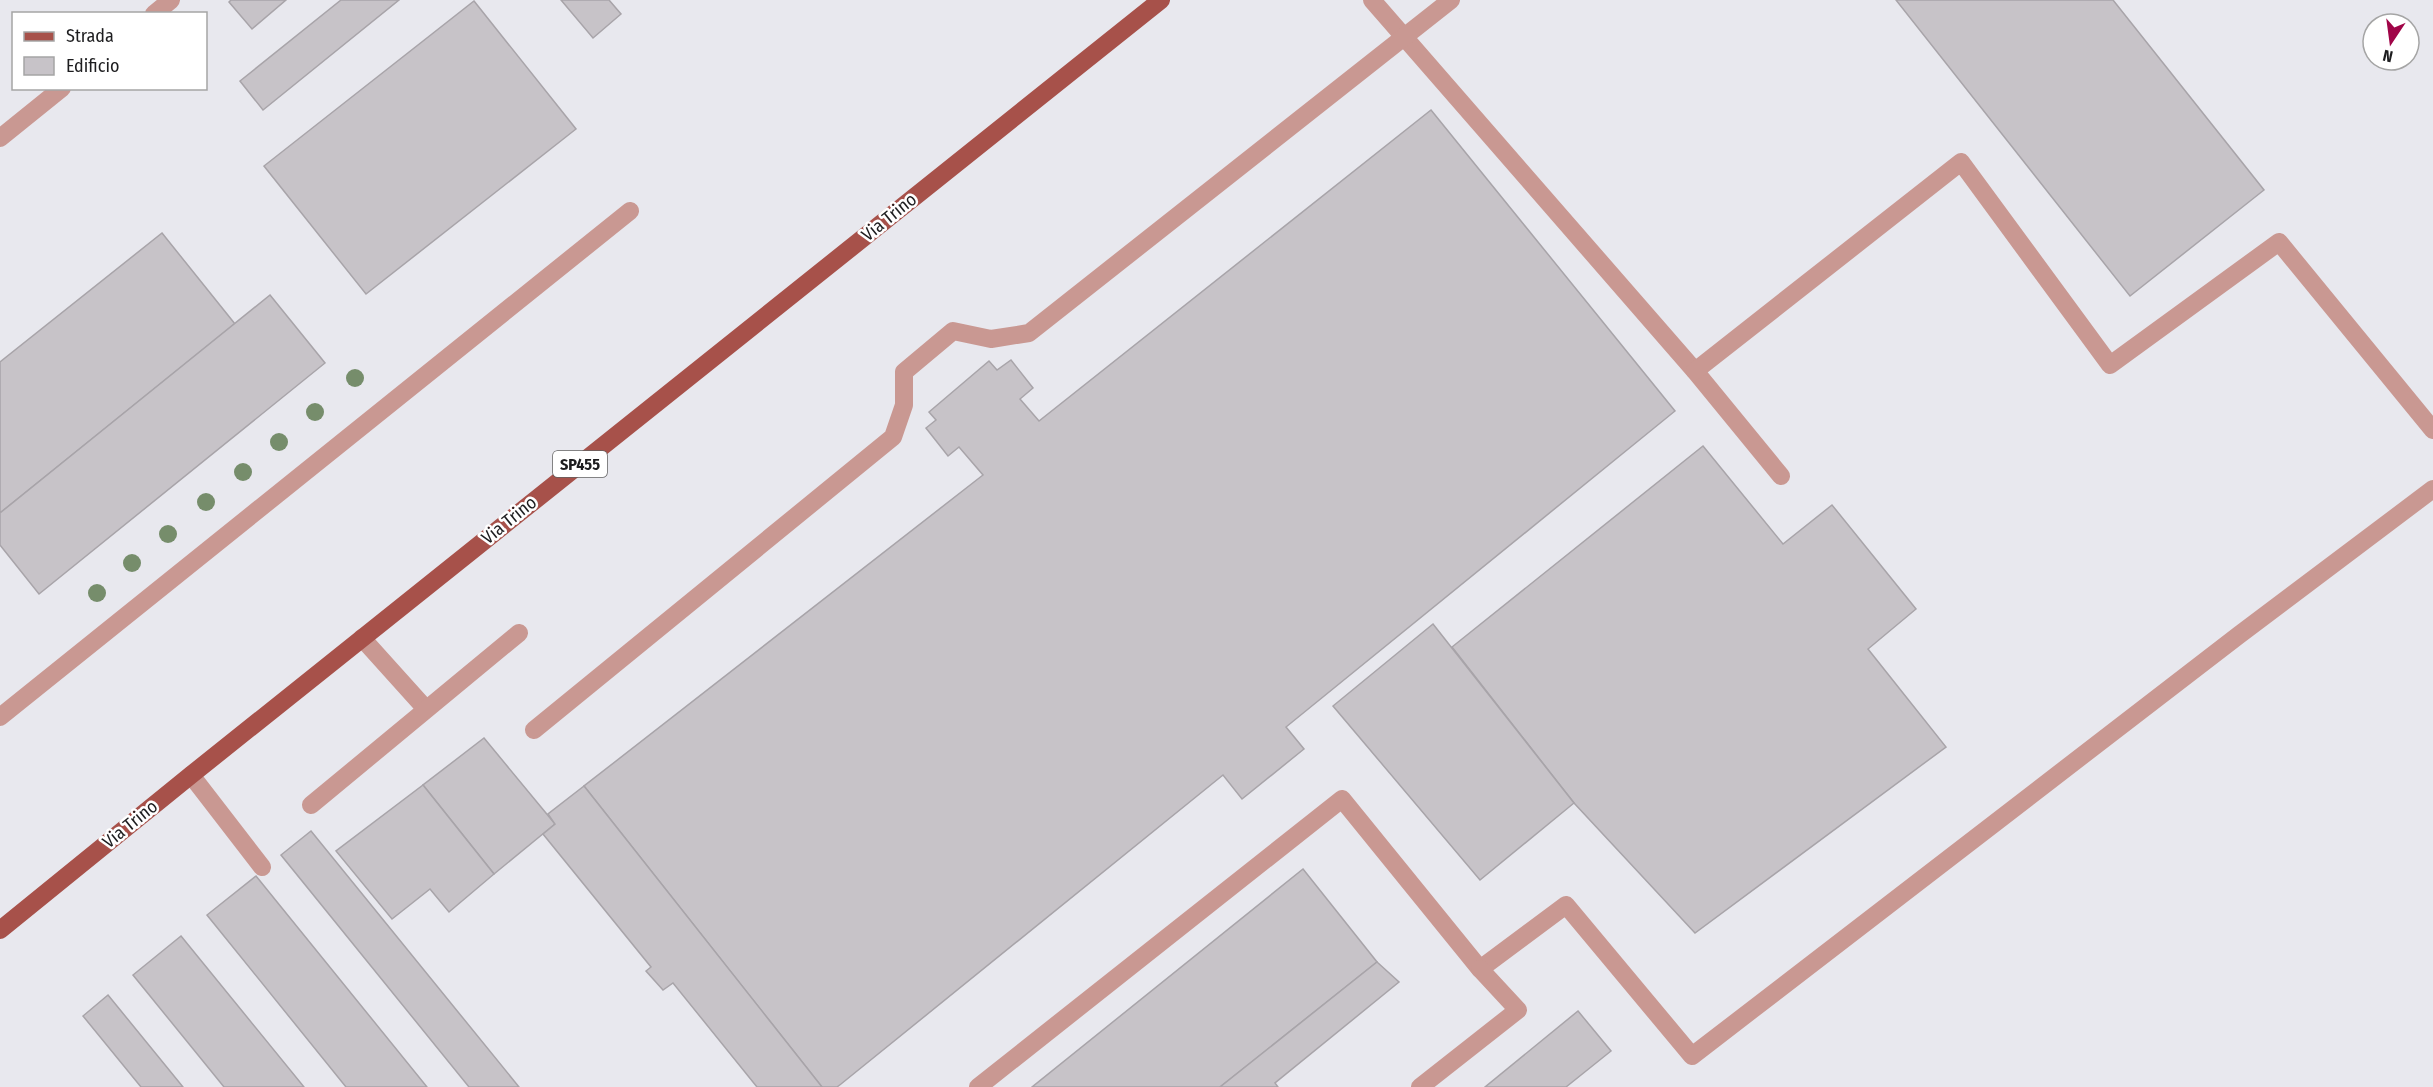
<svg xmlns="http://www.w3.org/2000/svg" width="2433" height="1087" font-family="'Fira Sans Condensed',sans-serif">
<style>
.building{fill:#c7c3c8;stroke:#a8a4a9;stroke-width:1.5}
.lines{fill:none;stroke-linecap:round;stroke-linejoin:round}
.service{stroke:#c99892;stroke-width:18}
.minor{stroke:#c99892;stroke-width:18}
.primary{stroke:#a7514a;stroke-width:18}
.tree{fill:#768d6b}
.labels{text-anchor:middle;dominant-baseline:central;stroke-width:5;stroke-linejoin:round;paint-order:stroke}
.shield{fill:#fff;stroke:#616162;stroke-width:1.5}
.shield-label{font-size:16px;font-weight:bold;fill:#1d1d1f}
.street-label{font-size:18px;fill:#1d1d1f;stroke:#fff}
</style>
<rect width="100%" height="100%" fill="#e8e8ee"/>
<g class="building">
<path d="M231 0H286L252 29 229 2Z"/>
<path d="M341 0H399L263 110 240 81Z"/>
<path d="M561 0H609L621 14 593 38Z"/>
<path d="M1896 0H2113L2264 190 2130 296Z"/>
<path d="M474 1 576 129 366 294 264 166Z"/>
<path d="M1431 110 1675 411 1286 727 1304 749 1242 799 1223 775 841 1084 837 1087H822L584 786 983 475 959 447 948 456 926 428 936 420 929 412 989 361 997 370 1011 360 1033 388 1020 399 1039 421Z"/>
<path d="M162 233 235 324 0 513V362Z"/>
<path d="M270 295 325 363 39 594 0 545V513Z"/>
<path d="M1703 446 1783 544 1832 505 1916 609 1868 649 1946 747 1695 933 1574 803 1452 647Z"/>
<path d="M1433 624 1574 803 1480 880 1333 706Z"/>
<path d="M484 738 555 824 494 874 423 785Z"/>
<path d="M423 785 494 874 449 912 430 889 392 919 336 851Z"/>
<path d="M584 786 822 1087H757L673 983 663 990 646 971 651 967 543 834 555 824 548 814Z"/>
<path d="M311 831 519 1087H469L281 855Z"/>
<path d="M1303 869 1377 962 1220 1087H1032Z"/>
<path d="M256 876 427 1087H346L207 915Z"/>
<path d="M181 936 304 1087H224L133 975Z"/>
<path d="M1377 962 1399 982 1275 1083 1278 1087H1220Z"/>
<path d="M108 995 183 1087H141L83 1016Z"/>
<path d="M1578 1011 1611 1051 1566 1087H1485Z"/>
</g>
<g class="lines">
<g class="service">
<path d="M1372 0 1695 371 1781 476"/>
<path d="M1695 371 1961 162 2110 365 2279 242 2433 430"/>
<path d="M362 638 425 708"/>
<path d="M534 730 893 437 904 405V372L953 331 991 339 1029 333 1451 0"/>
<path d="M191 775 262 867"/>
<path d="M311 805 519 633"/>
<path d="M978 1087 1342 799 1480 969 1566 905 1692 1056 2239 635 2433 489"/>
<path d="M1420 1087 1518 1010 1480 969"/>
</g>
<g class="minor">
<path d="M154 14 171 0"/>
<path d="M0 138 62 88"/>
<path d="M0 717 630 211"/>
</g>
<path class="primary" d="M0 930 191 775 1161 0"/>
</g>
<g class="tree">
<circle cx="355" cy="378" r="9"/>
<circle cx="315" cy="412" r="9"/>
<circle cx="279" cy="442" r="9"/>
<circle cx="243" cy="472" r="9"/>
<circle cx="206" cy="502" r="9"/>
<circle cx="168" cy="534" r="9"/>
<circle cx="132" cy="563" r="9"/>
<circle cx="97" cy="593" r="9"/>
</g>
<g class="labels">
<rect class="shield" x="553" y="451" width="54" height="26" rx="4.5"/>
<g class="shield-label">
<text x="580" y="464">SP455</text>
</g>
<g class="street-label">
<text transform="translate(889 217) rotate(-39)">Via Trino</text>
<text transform="translate(509 520) rotate(-39)">Via Trino</text>
<text transform="translate(130 824) rotate(-39)">Via Trino</text>
</g>
</g>
<rect x="12" y="12" width="195" height="78" fill="#ffffff" stroke="#a5a5a5" stroke-width="1.5"/>
<rect x="24" y="32" width="30" height="9" fill="#a7514a" stroke="#a5a5a5" stroke-width="1.5"/>
<text x="66" y="42" font-size="18" fill="#1d1d1f">Strada</text>
<rect x="24" y="57" width="30" height="18" fill="#c7c3c8" stroke="#a5a5a5" stroke-width="1.5"/>
<text x="66" y="72" font-size="18" fill="#1d1d1f">Edificio</text>
<g transform="translate(2391 42) rotate(193)"><circle r="28" fill="#ffffff" stroke="#a5a5a5" stroke-width="1.5"/>
<path d="M0-4.5L10 22L0 15L-10 22Z" fill="#a00548"/>
<text y="-9" font-size="16" font-weight="bold" text-anchor="middle" fill="#1d1d1f">N</text>
</g>
</svg>
